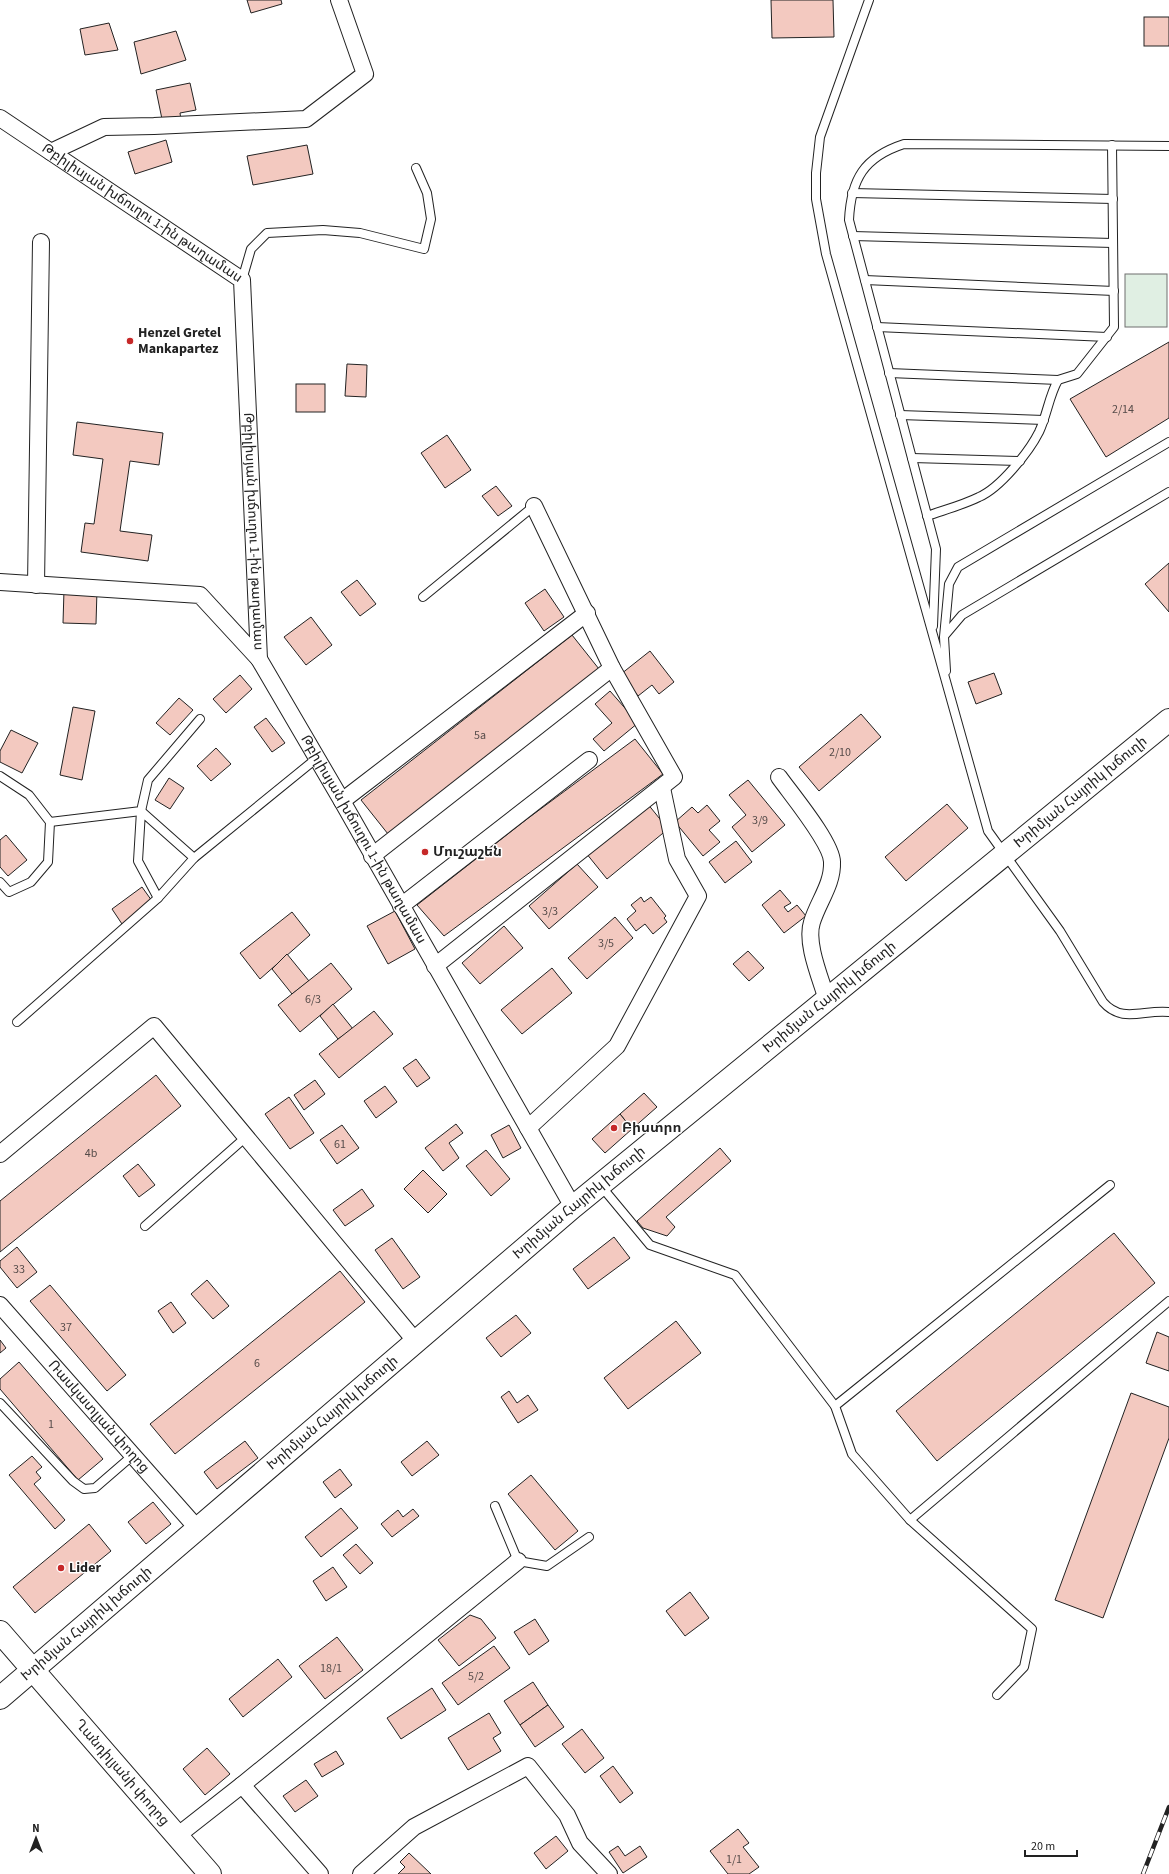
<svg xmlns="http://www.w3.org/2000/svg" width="1169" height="1874" font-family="'Source Sans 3','Noto Sans Armenian',sans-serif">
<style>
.green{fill:#e0efe3;stroke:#6f6f6f}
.building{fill:#f3c9c0;stroke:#222}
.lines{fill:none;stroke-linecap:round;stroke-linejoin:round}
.lane-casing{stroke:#222;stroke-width:10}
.street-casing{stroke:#222;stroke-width:18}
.secondary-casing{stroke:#222;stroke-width:24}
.highway-casing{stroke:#222;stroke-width:24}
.lane{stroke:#fff;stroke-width:8}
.street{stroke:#fff;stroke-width:16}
.secondary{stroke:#fff;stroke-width:22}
.highway{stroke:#fff;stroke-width:22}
.rail-casing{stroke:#222;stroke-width:4.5}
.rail{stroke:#fff;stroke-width:3;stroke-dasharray:9;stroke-linecap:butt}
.poi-dot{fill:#c62828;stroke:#fff;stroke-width:1.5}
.labels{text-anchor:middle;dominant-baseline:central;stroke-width:3;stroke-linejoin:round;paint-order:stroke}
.number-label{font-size:12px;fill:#564c4a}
.street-label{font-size:14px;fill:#222;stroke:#fff}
.poi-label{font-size:14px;font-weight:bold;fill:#222;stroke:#fff;text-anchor:start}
</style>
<rect width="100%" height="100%" fill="#fff"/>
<rect class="green" x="1125" y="274" width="42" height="53"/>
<g class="building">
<path d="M247 0H281L282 4 251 13Z"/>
<path d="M771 0H833L834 37 772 38Z"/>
<rect x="1144" y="17" width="25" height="29"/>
<path d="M109 23 118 50 85 55 80 29Z"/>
<path d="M176 31 186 60 141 74 134 42Z"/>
<path d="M190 83 196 110 180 113 181 120 163 124 156 90Z"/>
<path d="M166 140 172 162 135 174 128 152Z"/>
<path d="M307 145 313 174 253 185 247 156Z"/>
<path d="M1169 342V418L1106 457 1070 399Z"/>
<path d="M347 364 367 365 366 397 345 396Z"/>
<rect x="296" y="384" width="29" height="28"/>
<path d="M77 422 163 433 159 465 130 461 120 531 152 535 148 561 81 552 85 523 94 524 103 459 73 455Z"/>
<path d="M447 435 471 470 445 488 421 453Z"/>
<path d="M496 486 512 506 498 516 482 496Z"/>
<path d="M1169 563V612L1145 584Z"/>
<path d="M357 580 376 604 360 616 341 592Z"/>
<path d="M545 589 564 617 544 631 525 603Z"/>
<path d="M64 590H97L96 624 63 623Z"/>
<path d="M311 617 332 645 306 665 284 637Z"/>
<path d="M572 635 599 669 388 834 361 800Z"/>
<path d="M650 651 674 682 659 694 652 685 638 696 621 674Z"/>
<path d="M994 673 1002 694 976 704 968 682Z"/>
<path d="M240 675 252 689 226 713 213 699Z"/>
<path d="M610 691 638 723 604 751 593 739 612 723 595 704Z"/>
<path d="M179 698 193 710 170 735 156 723Z"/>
<path d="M73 707 95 711 82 780 60 775Z"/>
<path d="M861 714 881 737 819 791 799 767Z"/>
<path d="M266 718 285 743 272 752 254 727Z"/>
<path d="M11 730 38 743 22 773 0 762V751Z"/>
<path d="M635 739 663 774 444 936 417 905 527 819Z"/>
<path d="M216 748 231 764 211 781 197 766Z"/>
<path d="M169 778 184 788 170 809 155 800Z"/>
<path d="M748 780 785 825 752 852 732 827 746 815 729 795Z"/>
<path d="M647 803 668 829 607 879 586 853Z"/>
<path d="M947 804 968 828 906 881 885 857Z"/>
<path d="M707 805 720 821 709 830 720 842 703 856 675 822 692 807 698 813Z"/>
<path d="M6 835 27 860 8 876 0 867V840Z"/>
<path d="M736 841 752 862 725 883 709 862Z"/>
<path d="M577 864 598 887 549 929 529 906Z"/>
<path d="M142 887 152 901 122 924 112 909Z"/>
<path d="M780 890 791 903 784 907 788 912 797 905 806 916 784 933 762 905Z"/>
<path d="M641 897 644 902 651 897 666 916 664 918 667 922 653 934 645 924 636 931 627 919 636 911 631 905Z"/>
<path d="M395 911 415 949 388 964 367 926Z"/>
<path d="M292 912 310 935 260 979 240 953Z"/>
<path d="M615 917 633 938 587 979 568 958Z"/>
<path d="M504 926 523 948 480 984 462 963Z"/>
<path d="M748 951 764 968 749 981 733 964Z"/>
<path d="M287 954 309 981 292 994 272 969Z"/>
<path d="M331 963 352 989 300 1032 278 1005Z"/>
<path d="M552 968 572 993 522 1034 501 1010Z"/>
<path d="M333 1004 353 1029 338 1039 320 1016Z"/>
<path d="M374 1011 393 1034 339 1078 319 1054Z"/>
<path d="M416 1059 430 1078 417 1087 403 1068Z"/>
<path d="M156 1075 181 1106 0 1252V1201Z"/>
<path d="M315 1080 325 1094 304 1110 294 1095Z"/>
<path d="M385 1086 397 1102 376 1118 364 1101Z"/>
<path d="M644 1093 657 1107 632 1129 620 1114Z"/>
<path d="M289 1097 314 1133 290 1149 265 1114Z"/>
<path d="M620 1114 632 1129 605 1153 592 1139Z"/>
<path d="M456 1124 463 1133 449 1143 459 1158 443 1171 425 1148Z"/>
<path d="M342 1125 359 1148 337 1164 320 1140Z"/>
<path d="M509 1125 521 1148 503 1158 491 1135Z"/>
<path d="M720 1148 731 1161 666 1217 675 1227 667 1236 643 1228 637 1221Z"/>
<path d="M486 1150 510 1179 491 1196 466 1166Z"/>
<path d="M138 1164 155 1185 139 1197 123 1176Z"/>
<path d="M423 1170 447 1194 428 1213 404 1189Z"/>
<path d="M362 1189 374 1206 345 1226 333 1210Z"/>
<path d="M1114 1233 1155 1283 937 1461 896 1411Z"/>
<path d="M614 1237 630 1258 588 1289 573 1269Z"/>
<path d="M392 1238 420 1277 403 1289 375 1250Z"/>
<path d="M17 1247 37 1272 17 1288 0 1267V1261Z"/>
<path d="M340 1271 365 1302 175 1454 150 1424Z"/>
<path d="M207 1280 229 1306 213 1319 191 1294Z"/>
<path d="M50 1285 126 1375 107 1391 30 1301Z"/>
<path d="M171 1302 186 1323 173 1333 158 1311Z"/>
<path d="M516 1315 531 1333 501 1357 486 1338Z"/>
<path d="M676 1321 701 1353 628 1409 604 1378Z"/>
<path d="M1157 1332 1169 1337V1371L1146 1363Z"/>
<path d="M0 1340 6 1348 0 1353Z"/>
<path d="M19 1362 103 1459 78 1480 0 1389V1379Z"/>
<path d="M509 1391 517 1403 528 1395 538 1410 518 1423 501 1397Z"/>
<path d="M1131 1393 1169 1407V1438L1103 1618 1055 1600Z"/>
<path d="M245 1441 258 1458 217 1489 204 1472Z"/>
<path d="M427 1441 439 1455 412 1476 401 1462Z"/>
<path d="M32 1456 42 1467 36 1472 41 1478 34 1484 65 1520 55 1529 9 1475Z"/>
<path d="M340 1469 352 1485 335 1498 323 1482Z"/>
<path d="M531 1475 578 1531 555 1550 508 1494Z"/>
<path d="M153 1502 171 1524 146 1544 128 1522Z"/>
<path d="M341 1508 358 1528 321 1557 305 1537Z"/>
<path d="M413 1509 419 1516 392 1537 381 1524 398 1510 403 1517Z"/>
<path d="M89 1524 111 1551 35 1613 13 1587Z"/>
<path d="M356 1544 373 1563 360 1574 343 1555Z"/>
<path d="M333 1567 347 1587 326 1601 313 1581Z"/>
<path d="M690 1592 709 1618 685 1636 666 1611Z"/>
<path d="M470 1615 481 1619 496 1638 459 1666 438 1640Z"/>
<path d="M535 1619 549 1641 529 1655 514 1632Z"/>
<path d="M337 1637 363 1670 325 1699 299 1666Z"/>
<path d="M494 1646 510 1668 458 1705 442 1683Z"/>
<path d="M278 1659 292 1677 243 1717 229 1699Z"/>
<path d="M533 1682 548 1705 520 1725 504 1701Z"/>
<path d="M432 1688 446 1710 401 1739 387 1718Z"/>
<path d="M548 1705 564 1727 535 1747 520 1725Z"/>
<path d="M489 1713 501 1733 493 1738 501 1751 468 1770 448 1738Z"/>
<path d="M582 1729 604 1758 585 1773 562 1744Z"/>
<path d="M207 1748 230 1774 205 1795 183 1769Z"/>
<path d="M336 1751 344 1764 322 1777 314 1764Z"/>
<path d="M613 1766 633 1793 620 1803 600 1776Z"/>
<path d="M306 1780 318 1796 295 1812 283 1796Z"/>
<path d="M738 1829 749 1843 743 1847 759 1867 749 1874H728L710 1851Z"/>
<path d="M556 1836 568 1851 546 1869 534 1853Z"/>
<path d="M618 1846 625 1856 640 1846 647 1857 623 1873 609 1852Z"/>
<path d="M409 1853 431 1874H398L405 1867 400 1862Z"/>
</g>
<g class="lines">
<g class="lane-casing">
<g id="lane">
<path d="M869 0 820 137 816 173V199L826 254 988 831 1060 931 1103 1002C1122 1024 1144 1009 1169 1012"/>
<path d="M852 193 1113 199"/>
<path d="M853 236 1113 243"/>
<path d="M242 280 251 249 267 233 323 230 360 233 424 249 431 219 427 193 416 168"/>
<path d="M865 280 1114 291"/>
<path d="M877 327 1107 337"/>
<path d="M889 373 1058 380"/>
<path d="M900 415 1044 420"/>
<path d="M912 458 1020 461"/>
<path d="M927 516C944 510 963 505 979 497 1000 488 1029 452 1039 432 1047 415 1049 396 1058 380L1077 374 1114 327 1112 145"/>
<path d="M423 597 534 506"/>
<path d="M933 626 936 549 849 220C851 179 864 157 904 144L1169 146"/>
<path d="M945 635 962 615 1169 492"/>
<path d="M946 671 944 637 949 584 958 567 1169 442"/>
<path d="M0 776 29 795 50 822 48 862 31 882 9 892 0 882"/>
<path d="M50 822 141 811 148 780 200 719"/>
<path d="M158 898 194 858 317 758"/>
<path d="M17 1022 158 898 138 861 141 811 194 858"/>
<path d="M601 1186 650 1245 735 1275 835 1406 852 1454 910 1520 1032 1629 1024 1667 997 1695"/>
<path d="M145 1226 246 1137"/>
<path d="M0 1403 73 1481 84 1489 95 1488 132 1456"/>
<path d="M835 1406 1110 1185"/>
<path d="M495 1506 518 1561 547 1566 589 1537"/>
<path d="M910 1520 1169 1301"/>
</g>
</g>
<g class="street-casing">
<g id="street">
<path id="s1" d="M0 118 242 280 259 659 342 801 573 1207"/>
<path d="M51 152 104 127 154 126 306 119 365 74 339 0"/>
<path d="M0 582 200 595 259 659"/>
<path d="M36 585 41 242"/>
<path d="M779 777C791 794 832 843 832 862 833 884 818 902 812 922 805 943 821 979 827 1000"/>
<path d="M342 801 587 613"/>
<path d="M372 856 612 668"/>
<path d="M401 906 589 760"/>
<path d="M435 966 674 777 612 668 534 506"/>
<path d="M528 1128 617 1046 698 896 677 859 662 788"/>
<path d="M0 1154 154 1026 417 1343"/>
<path id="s2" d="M0 1305 197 1528"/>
<path d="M242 1785 320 1874"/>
<path d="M177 1836 242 1785 518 1561"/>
<path d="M361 1874 414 1827 528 1766 567 1815 580 1843 609 1874"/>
</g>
</g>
<g class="secondary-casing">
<g id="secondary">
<path id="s3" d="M0 1632 210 1874"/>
</g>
</g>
<g class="highway-casing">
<g id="highway">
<path id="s4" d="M0 1698 573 1207 1169 720"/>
</g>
</g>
<use href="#lane" class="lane"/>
<use href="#street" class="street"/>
<use href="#secondary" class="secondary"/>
<use href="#highway" class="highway"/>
<g class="rail-casing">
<path id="rail" d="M1143 1874 1169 1807"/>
</g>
<use href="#rail" class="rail"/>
</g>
<g class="poi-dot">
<circle cx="130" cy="341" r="4"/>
<circle cx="425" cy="852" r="4"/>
<circle cx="614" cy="1128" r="4"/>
<circle cx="61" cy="1568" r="4"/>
</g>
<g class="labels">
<g class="number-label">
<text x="1123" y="409">2/14</text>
<text x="480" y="735">5a</text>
<text x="840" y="752">2/10</text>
<text x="760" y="820">3/9</text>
<text x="550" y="911">3/3</text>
<text x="606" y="943">3/5</text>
<text x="313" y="999">6/3</text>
<text x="340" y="1144">61</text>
<text x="91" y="1153">4b</text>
<text x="19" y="1269">33</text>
<text x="66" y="1327">37</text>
<text x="257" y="1363">6</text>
<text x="51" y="1424">1</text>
<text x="331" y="1668">18/1</text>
<text x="476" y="1676">5/2</text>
<text x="734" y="1859">1/1</text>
</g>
<g class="street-label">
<text stroke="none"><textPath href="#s1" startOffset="171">Թբիլիսյան խճուղու 1-ին թաղամաս</textPath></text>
<text stroke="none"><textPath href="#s1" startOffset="543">Թբիլիսյան խճուղու 1-ին թաղամաս</textPath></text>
<text stroke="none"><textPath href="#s4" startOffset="1410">Խրիմյան Հայրիկ խճուղի</textPath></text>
<text stroke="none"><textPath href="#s1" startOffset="879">Թբիլիսյան խճուղու 1-ին թաղամաս</textPath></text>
<text stroke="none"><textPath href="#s4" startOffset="1086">Խրիմյան Հայրիկ խճուղի</textPath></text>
<text stroke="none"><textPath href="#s4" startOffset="762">Խրիմյան Հայրիկ խճուղի</textPath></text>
<text stroke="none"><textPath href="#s4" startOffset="438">Խրիմյան Հայրիկ խճուղի</textPath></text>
<text stroke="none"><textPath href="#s2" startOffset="149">Ռասկատլյան փողոց</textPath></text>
<text stroke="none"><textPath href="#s4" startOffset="114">Խրիմյան Հայրիկ խճուղի</textPath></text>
<text stroke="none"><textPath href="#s3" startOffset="186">Ղանդիլյանի փողոց</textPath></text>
</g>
<g class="poi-label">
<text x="138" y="333">Henzel Gretel<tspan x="138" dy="16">Mankapartez</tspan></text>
<text x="433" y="852">Մուշաշեն</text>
<text x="622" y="1128">Բիստրո</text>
<text x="69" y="1568">Lider</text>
</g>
</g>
<g transform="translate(36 1838)" stroke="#ffffff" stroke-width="3" paint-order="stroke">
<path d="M0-3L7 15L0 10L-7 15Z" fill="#222222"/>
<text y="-6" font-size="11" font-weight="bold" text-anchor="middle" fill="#222222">N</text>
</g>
<path d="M1025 1850v6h52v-6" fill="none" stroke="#222222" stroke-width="2"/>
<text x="1031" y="1850" font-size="12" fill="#222222" stroke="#ffffff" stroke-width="3" paint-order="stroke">20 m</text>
</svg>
